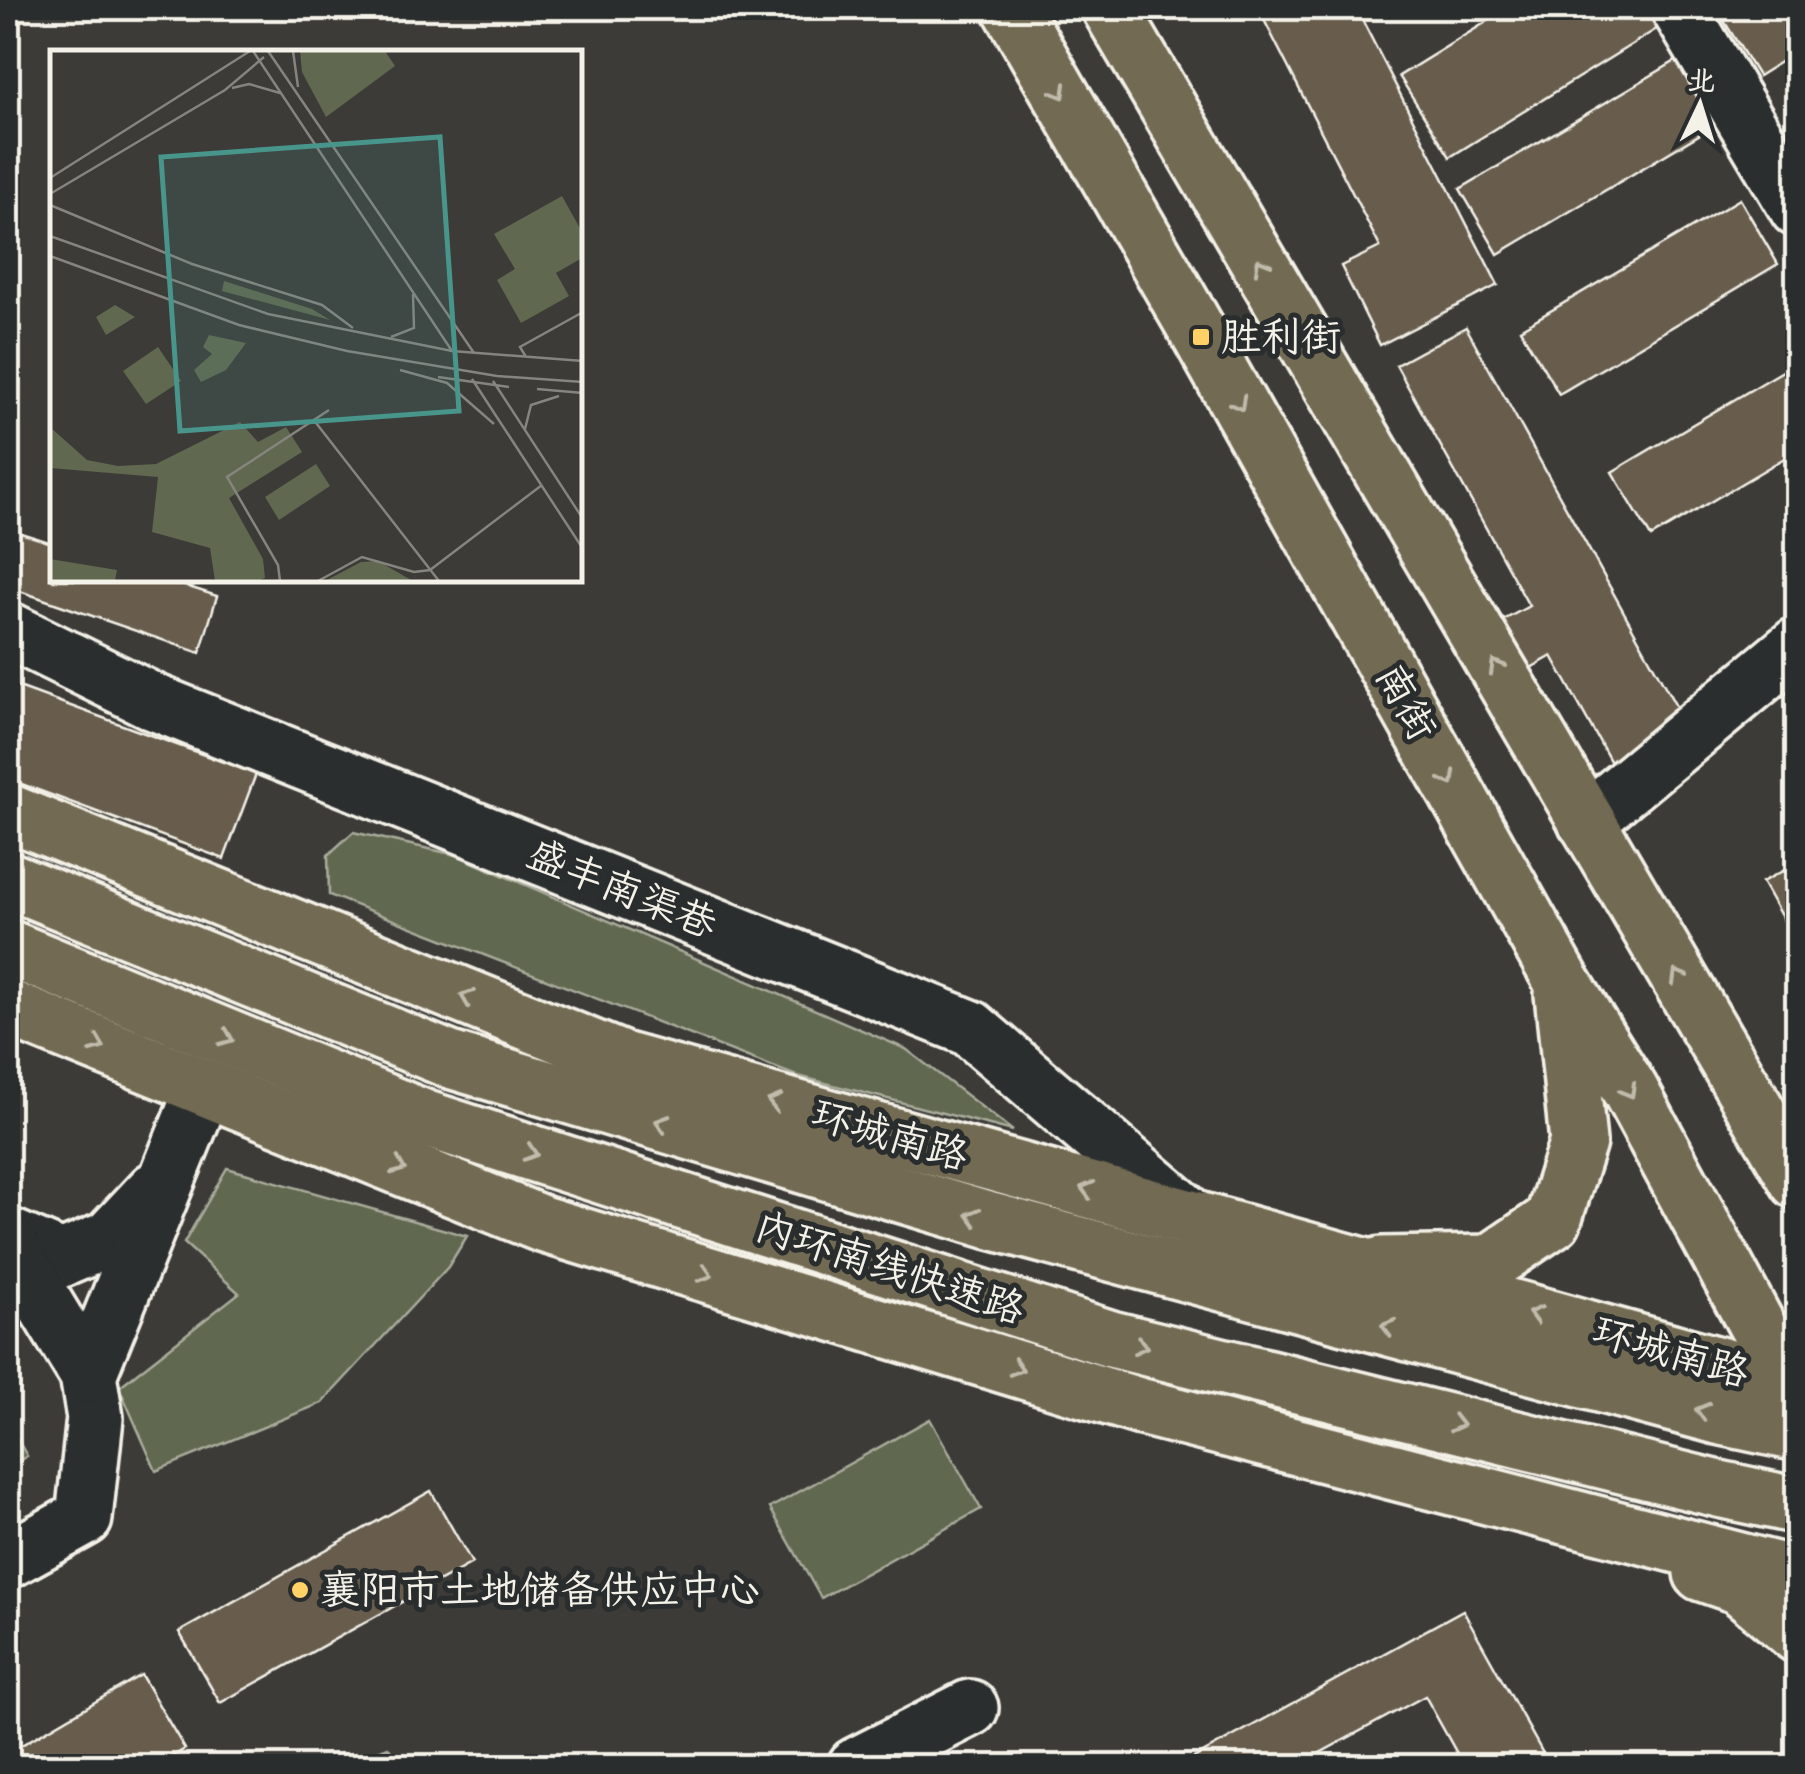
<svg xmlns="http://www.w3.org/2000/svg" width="1805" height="1774" font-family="Caveat,'LXGW WenKai TC',sans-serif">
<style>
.green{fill:#60684f;stroke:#aaac9c;stroke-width:2.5}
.building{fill:#675d4e;stroke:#f4f1e8;stroke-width:2.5}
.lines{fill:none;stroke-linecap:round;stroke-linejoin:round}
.minor-casing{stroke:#f4f1e8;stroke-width:62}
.major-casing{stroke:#f4f1e8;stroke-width:62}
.highway-casing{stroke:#f4f1e8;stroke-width:62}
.minor{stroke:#2a2d2e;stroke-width:55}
.major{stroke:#736b52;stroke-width:55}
.highway{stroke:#736b52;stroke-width:55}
.oneway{stroke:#c0bbac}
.poi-dot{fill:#ffd166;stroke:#2a2d2e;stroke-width:4}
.labels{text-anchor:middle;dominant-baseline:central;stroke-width:10;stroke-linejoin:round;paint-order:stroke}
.poi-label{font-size:40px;fill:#f4f1e8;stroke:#2a2d2e;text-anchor:start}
.street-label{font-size:40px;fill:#f4f1e8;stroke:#2a2d2e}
.inset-road{fill:none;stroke:#86847e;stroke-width:2.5}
.view{fill:#48958c;fill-opacity:0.15;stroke:#48958c;stroke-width:5}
.inset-edge{fill:none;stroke:#f4f1e8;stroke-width:5}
</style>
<rect width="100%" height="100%" fill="#3c3b38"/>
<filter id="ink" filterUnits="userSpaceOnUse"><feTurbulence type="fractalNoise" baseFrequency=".01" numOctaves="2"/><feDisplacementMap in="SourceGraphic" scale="20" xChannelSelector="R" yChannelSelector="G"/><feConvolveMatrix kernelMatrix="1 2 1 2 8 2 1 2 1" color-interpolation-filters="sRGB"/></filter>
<g filter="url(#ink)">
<g class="green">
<path d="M353 832 456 855 906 1049 1013 1131 794 1075 329 895 328 855Z"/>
<path d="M227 1168 467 1236 448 1267 322 1403 156 1471 119 1387 239 1293 184 1243Z"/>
<path d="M930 1419 981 1509 821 1598 770 1508Z"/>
<path d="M8 1423 27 1456 8 1467Z"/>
<path d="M388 1747 404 1766H341Z"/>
</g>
<g class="building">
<path d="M1258 8H1356L1498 285 1380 345 1341 266 1380 247Z"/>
<path d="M1509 8H1647L1660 27 1450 157 1399 76Z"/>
<path d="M1716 8H1798V51L1758 76Z"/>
<path d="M1679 59 1717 124 1498 254 1460 189Z"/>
<path d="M1740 199 1778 264 1559 394 1520 329Z"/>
<path d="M1466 327 1688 728 1614 768 1552 656 1529 669 1502 621 1529 606 1396 365Z"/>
<path d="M1798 362V450L1651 537 1612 472Z"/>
<path d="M8 529 52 543V580H167L217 596 200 653 8 587Z"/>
<path d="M8 683 256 774 224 859 8 779Z"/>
<path d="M1798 863V946L1762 882Z"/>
<path d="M431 1491 472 1563 220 1703 179 1632Z"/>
<path d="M1463 1610 1550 1766H1464L1425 1696 1296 1766H1179Z"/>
<path d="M141 1675 185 1749 156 1766H8V1753Z"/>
</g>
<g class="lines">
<g class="minor-casing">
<g id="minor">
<path d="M1679 8 1798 209"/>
<path d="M8 630 154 702 970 1028 1193 1219"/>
<path d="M1586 821 1798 645"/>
<path d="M8 1236 62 1259 109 1239 155 1190"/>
<path d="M8 1243 88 1375 95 1418 84 1518 8 1560"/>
<path d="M88 1375 204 1088"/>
<path d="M856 1766 970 1708"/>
</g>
</g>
<g class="major-casing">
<g id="major">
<path d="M1011 8 1201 337 1562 981 1630 1090 1789 1385"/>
<path d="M1110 8 1798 1181"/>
<path d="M1382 1265 1490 1263 1553 1220 1578 1142 1563 994"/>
</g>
</g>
<g class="highway-casing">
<g id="highway">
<path d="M8 812 622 1060 1798 1387"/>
<path d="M8 880 450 1060 984 1219 1718 1416 1798 1433"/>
<path d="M8 948 426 1119 1111 1339 1719 1489 1798 1506"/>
<path d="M8 1008 542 1224 1142 1407 1798 1576"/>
<path d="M1702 1573 1740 1586 1798 1635"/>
</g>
</g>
<use href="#minor" class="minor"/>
<use href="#major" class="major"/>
<use href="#highway" class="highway"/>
</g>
<defs><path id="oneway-chevron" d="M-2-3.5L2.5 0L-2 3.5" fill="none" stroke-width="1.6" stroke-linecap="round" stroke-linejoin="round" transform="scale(2.5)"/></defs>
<g class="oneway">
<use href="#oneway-chevron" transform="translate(1060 92) rotate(60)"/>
<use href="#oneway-chevron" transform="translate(1261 265) rotate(-120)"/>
<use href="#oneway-chevron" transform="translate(1239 404) rotate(61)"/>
<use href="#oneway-chevron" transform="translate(1496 666) rotate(-120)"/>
<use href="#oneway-chevron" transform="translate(1449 779) rotate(61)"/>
<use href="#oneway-chevron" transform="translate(1678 976) rotate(-120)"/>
<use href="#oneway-chevron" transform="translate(467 997) rotate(-158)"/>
<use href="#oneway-chevron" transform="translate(227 1038) rotate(22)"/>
<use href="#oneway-chevron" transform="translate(98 1045) rotate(22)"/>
<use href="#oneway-chevron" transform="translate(1629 1091) rotate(60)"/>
<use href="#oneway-chevron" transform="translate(774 1102) rotate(-164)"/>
<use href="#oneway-chevron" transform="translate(662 1123) rotate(-163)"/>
<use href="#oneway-chevron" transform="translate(531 1153) rotate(18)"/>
<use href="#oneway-chevron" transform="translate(399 1167) rotate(22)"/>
<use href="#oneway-chevron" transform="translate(1087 1189) rotate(-164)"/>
<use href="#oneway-chevron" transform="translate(973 1216) rotate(-164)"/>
<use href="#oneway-chevron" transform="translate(706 1274) rotate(17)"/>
<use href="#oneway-chevron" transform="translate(1535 1314) rotate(-164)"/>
<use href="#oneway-chevron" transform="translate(1388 1327) rotate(-165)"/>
<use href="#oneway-chevron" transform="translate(1141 1346) rotate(14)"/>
<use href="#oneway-chevron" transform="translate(1017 1368) rotate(17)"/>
<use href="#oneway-chevron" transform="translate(1702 1411) rotate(-165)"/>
<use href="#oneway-chevron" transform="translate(1457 1424) rotate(14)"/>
</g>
</g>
<g class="poi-dot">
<rect x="1191" y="327" width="20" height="20" rx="5"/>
<circle cx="300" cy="1590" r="10"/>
</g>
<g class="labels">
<g class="poi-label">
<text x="1221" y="337">胜利街</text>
<text x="320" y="1590">襄阳市土地储备供应中心</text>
</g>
<g class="street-label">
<text transform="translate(1406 702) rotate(61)">南街</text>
<text transform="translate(622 889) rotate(22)">盛丰南渠巷</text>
<text transform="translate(890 1135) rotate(16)">环城南路</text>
<text transform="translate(890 1268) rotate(18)">内环南线快速路</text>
<text transform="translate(1671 1352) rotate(16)">环城南路</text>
</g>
</g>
<g transform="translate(50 50)">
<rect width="532" height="532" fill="#3c3b38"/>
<path d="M250 1H335L345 16 276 67 252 22ZM512 146 532 182V208L506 223 519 246 471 273 447 230 465 219 444 184ZM174 231 262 259 280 270 172 241ZM65 255 85 267 56 285 46 267ZM159 285 196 293 176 320 151 332 144 320 162 304 153 297ZM108 297 131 331 96 354 73 321ZM190 372 208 392 236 377 252 402 179 448 213 509 215 528 207 531H165L160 498 102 482 108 427 0 418V377L37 410 68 416 106 414ZM266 414 280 436 229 470 215 447ZM0 509 67 520 65 531H0ZM328 511 361 530 275 531 311 512Z" fill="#60684f"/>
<path class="inset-road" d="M203 1 402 301M218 1 424 303M243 1 248 37M182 38 199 34 230 43M0 128 200 1M0 144 175 40 214 7M0 155 142 214 272 255 303 278M0 186 218 264 402 301 533 311M0 206 189 275 297 301 447 326 533 332M341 287 364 278 363 244M476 307 470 297 533 262M350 320 397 333 444 374M388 327 459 337M422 329 533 499M443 331 533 469M487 339 533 343M263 369 389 531M475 379 481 355 509 346M230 531 228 515 177 427 279 360M268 531 312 507 364 522 380 520 492 435"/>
<path class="view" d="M390 87 409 361 130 381 111 107Z"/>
<rect width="532" height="532" class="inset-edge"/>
</g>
<rect width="1805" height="1774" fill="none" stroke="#2a2d2e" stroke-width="40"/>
<rect x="20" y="20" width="1765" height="1734" fill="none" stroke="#f4f1e8" stroke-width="4" filter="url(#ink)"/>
<g transform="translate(1700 105) rotate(4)" stroke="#2a2d2e" stroke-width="8" paint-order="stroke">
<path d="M0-8L18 38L0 25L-18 38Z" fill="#f4f1e8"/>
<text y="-15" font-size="28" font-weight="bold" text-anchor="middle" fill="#f4f1e8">北</text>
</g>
</svg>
